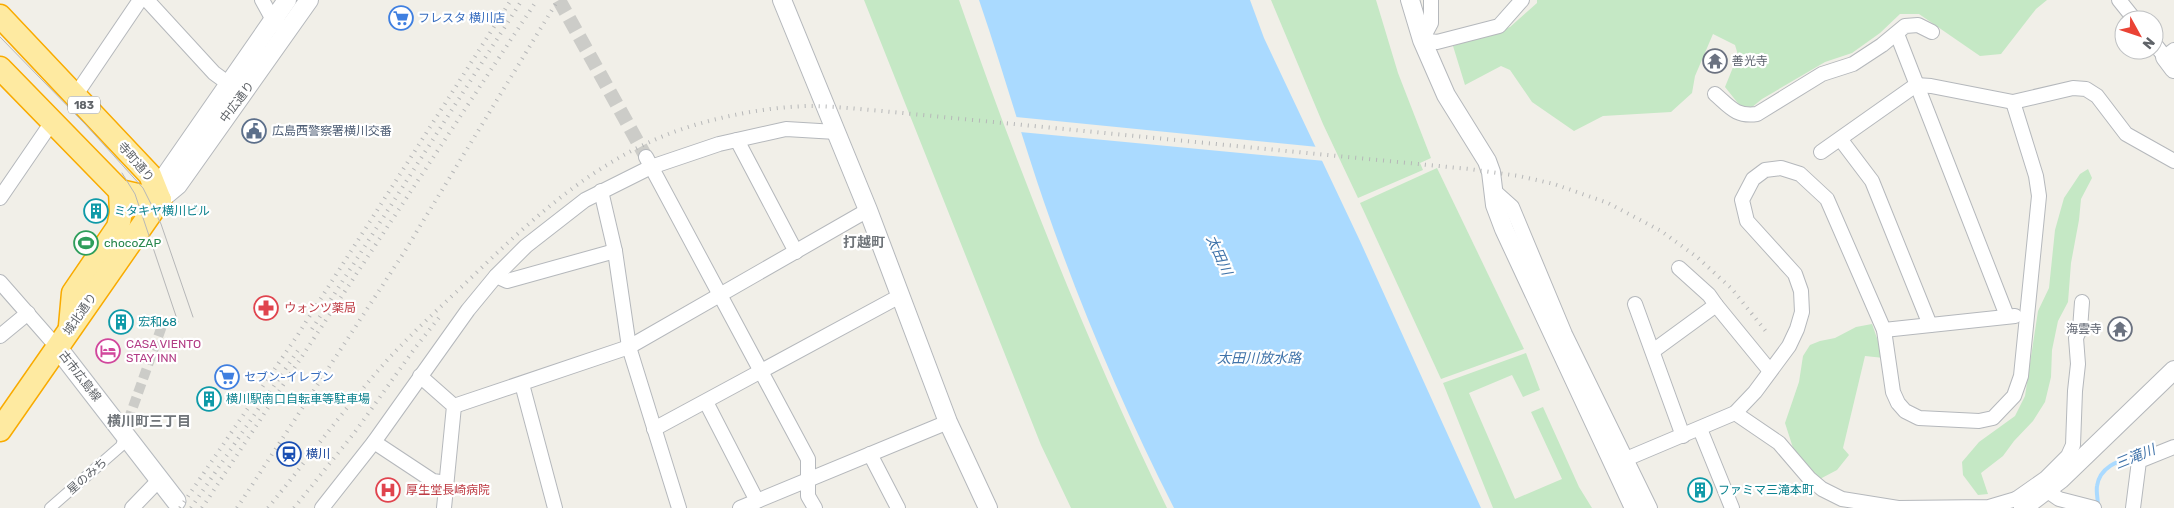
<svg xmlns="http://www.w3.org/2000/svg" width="2174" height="508" font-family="Rubik,'Noto Sans JP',sans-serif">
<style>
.green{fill:#c5e8c5}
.water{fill:#aadaff}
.pier{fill:#f1efe8}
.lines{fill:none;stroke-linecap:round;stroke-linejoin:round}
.stream{stroke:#aadaff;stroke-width:4}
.pedestrian-tunnel{stroke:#ccccc8;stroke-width:10;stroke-dasharray:10 5;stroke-linecap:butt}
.minor-tunnel{stroke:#ccccc8;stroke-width:14;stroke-dasharray:14 7;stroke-linecap:butt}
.pedestrian-casing{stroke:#b5b8bc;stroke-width:12}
.minor-casing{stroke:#b5b8bc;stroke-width:16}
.tertiary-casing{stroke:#b5b8bc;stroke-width:20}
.secondary-casing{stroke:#b6babf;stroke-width:21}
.trunk-casing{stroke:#f9ab00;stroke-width:25}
.pedestrian{stroke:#fff;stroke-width:10}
.minor{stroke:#fff;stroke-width:14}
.tertiary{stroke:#fff;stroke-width:18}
.secondary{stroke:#fff;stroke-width:19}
.trunk{stroke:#feeaa1;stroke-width:22}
.tram{stroke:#b6b7b8;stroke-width:1}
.rail{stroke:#b6b7b8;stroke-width:4;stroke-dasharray:1 6;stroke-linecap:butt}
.labels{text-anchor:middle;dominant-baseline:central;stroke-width:4.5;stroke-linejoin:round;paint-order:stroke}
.shield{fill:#fff;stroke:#8f9295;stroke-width:1}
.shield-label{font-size:11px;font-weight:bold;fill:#5f6368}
.shop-label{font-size:12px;fill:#366cbe;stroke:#fff;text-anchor:start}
.worship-label{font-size:12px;fill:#5b616d;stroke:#fff;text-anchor:start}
.street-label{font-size:12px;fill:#5f6368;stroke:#fff}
.service-label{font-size:12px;fill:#4e5e75;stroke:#fff;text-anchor:start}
.culture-label{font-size:12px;fill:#0d838f;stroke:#fff;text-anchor:start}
.leisure-label{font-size:12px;fill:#27864d;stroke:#fff;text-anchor:start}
.health-label{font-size:12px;fill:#be3a42;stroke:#fff;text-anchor:start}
.hotel-label{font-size:12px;fill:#b23c85;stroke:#fff;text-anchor:start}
.transit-label{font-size:12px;fill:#164399;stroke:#fff;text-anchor:start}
.neighbourhood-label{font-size:14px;font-weight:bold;fill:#70757a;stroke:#fff}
.water-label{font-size:14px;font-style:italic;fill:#4174aa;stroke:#fff}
</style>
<rect width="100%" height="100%" fill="#f1efe8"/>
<g class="green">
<path d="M864 0H959C1019 172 1087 344 1167 508H1071L1041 445Z"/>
<path d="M1271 0H1376L1398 73 1431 158 1420 163 1423 170 1358 198 1323 124Z"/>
<path d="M1537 0H2047L2036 9 2001 54 1980 56 1919 14H1900L1880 33 1852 53 1825 62 1762 99 1751 108 1741 107 1725 87 1738 55 1735 45 1713 34 1695 76 1692 93 1671 112 1603 116 1574 131 1532 102 1510 70 1501 66 1465 85 1453 46 1510 27 1537 3Z"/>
<path d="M1437 168 1524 349 1441 379 1360 203Z"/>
<path d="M2088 169 2092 178 2081 199 2079 220 2071 263 2068 302 2058 321 2052 350 2051 377 2045 402 2033 421 2014 441 2003 456 1981 473 1988 494 1978 495 1963 475 1962 462 1979 442 2015 416 2025 396 2038 311 2049 288 2055 230 2064 198 2080 174Z"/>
<path d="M1872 324 1884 358 1865 356 1843 448 1849 455 1837 470 1818 480 1794 451 1785 423 1799 382 1803 356 1810 345 1820 341 1835 338 1856 327Z"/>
<path d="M1526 353 1540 390 1523 397 1512 375 1469 393 1515 499 1562 479 1531 412 1543 407 1579 487 1592 508H1493L1443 383Z"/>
</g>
<path class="water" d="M979 0H1250L1264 38 1360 241 1481 508H1174C1124 410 1080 306 1044 202 1021 135 1002 67 979 0Z"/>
<path class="pier" d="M1015 117 1318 147 1325 161 1020 132Z"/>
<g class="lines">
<path class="stream" d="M2098 506C2098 500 2096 492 2097 486 2100 465 2122 460 2139 454"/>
<path class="pedestrian-tunnel" d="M128 421 163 323"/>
<path class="minor-tunnel" d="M559 0 646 157"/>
<g class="pedestrian-casing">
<path id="pedestrian" d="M50 508 121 446 122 443"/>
</g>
<g class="minor-casing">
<g id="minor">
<path d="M147 0 214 73 229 84"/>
<path d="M262 0 273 20 279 24"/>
<path d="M1431 0V23L1422 40 1437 42 1499 26 1522 0"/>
<path d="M2119 0 2135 20"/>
<path d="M1897 34 2007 316"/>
<path d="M2154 43 2165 57 2174 50"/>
<path d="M1715 94C1730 107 1736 117 1757 114L1822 74 1853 64 1882 45 1905 26 1918 25 1932 32"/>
<path d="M75 96 140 0"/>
<path d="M737 140 796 252"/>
<path d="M1841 140 1872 181 1930 325"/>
<path d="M1821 152 1916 85 1931 86 2013 102 2073 88 2086 89 2097 96 2126 134 2174 161"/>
<path d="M646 157 808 459V496L815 508"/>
<path d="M1493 190 1512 207 1565 334 1650 508"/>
<path d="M601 191 615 251 629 347 679 508"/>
<path d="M0 198 52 122"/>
<path d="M1679 268 1709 295 1716 305"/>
<path d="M496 276 507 281 615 251"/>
<path d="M0 282 57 347"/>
<path d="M1635 304 1683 436"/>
<path d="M1884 330 2015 316"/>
<path d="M0 336 28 313"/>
<path d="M1653 351 1716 305 1770 371"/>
<path d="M420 376 454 406 444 508"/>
<path d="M522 384 555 508"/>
<path d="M706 402 757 501"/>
<path d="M454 406 629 347 868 210"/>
<path d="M1735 413 1779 443 1809 478 1822 489 1842 499 1898 508 1989 507 2016 499 2024 507"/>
<path d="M654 429 900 296"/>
<path d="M1700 429 1732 508"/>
<path d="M374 442 433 481 446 483"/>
<path d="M870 454 898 508"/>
<path d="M1626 459 1735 413 1755 392 1789 346 1797 329 1802 312 1801 291 1795 274 1747 221 1742 200 1753 179 1765 170 1781 168 1800 174 1827 199 1884 330 1893 392 1898 403 1905 411 1919 418 1979 421 1993 418 2014 396 2021 376 2039 196 2036 176 2013 102"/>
<path d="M2046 490 2059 499 2094 508"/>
<path d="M2016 499 2046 478 2068 456 2073 445 2075 391 2078 364 2076 338 2080 329 2082 302"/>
<path d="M132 508 159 480"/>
<path d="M322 508 374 442 468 310 496 276 526 246 585 200 651 167 719 144 786 129 836 132"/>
<path d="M740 508 948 422"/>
<path d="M2133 508 2139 461 2174 447"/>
</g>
</g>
<g class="tertiary-casing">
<g id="tertiary">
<path d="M782 0 868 210 948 422 988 508"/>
<path d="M1410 0 1422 40 1446 95 1487 161 1491 172 1495 205 1504 229 1634 508"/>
<path d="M2165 57 2174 69"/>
<path d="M160 200 178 185 309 0"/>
<path d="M160 200 165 176 287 0"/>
<path d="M2023 508 2061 479 2174 370"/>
</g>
</g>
<g class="secondary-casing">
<path id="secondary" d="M57 347 176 501"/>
</g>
<g class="trunk-casing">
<g id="trunk">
<path d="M0 16 150 175 160 200"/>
<path d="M0 68 120 191 160 200"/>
<path d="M70 326 73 293 118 227 121 213 120 191"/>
<path d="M0 430 160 200"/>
</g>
</g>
<use href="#pedestrian" class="pedestrian"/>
<use href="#minor" class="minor"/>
<use href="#tertiary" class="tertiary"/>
<use href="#secondary" class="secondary"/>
<use href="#trunk" class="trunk"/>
<g class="tram">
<path d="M0 37 86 125 143 188 161 224 193 317"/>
<path d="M122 173 135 194 178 322"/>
</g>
<g class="rail">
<path d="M312 329 522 0"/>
<path d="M180 508 297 336 511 0"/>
<path d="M191 508 301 346"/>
<path d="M202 508 537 0"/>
<path d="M237 508 403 254 558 0"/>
<path d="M268 508C306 461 342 412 382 366 410 334 442 306 473 276 544 207 614 144 713 120 744 112 776 107 808 106 833 106 857 109 882 111L1469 169 1519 176 1554 184 1608 203 1661 231 1697 257 1732 289 1768 334"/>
<path d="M294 508 355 432 415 348 441 315"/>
</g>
</g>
<defs>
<g id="supermarket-ring" transform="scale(1.25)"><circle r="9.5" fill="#fff" stroke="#3f7fe0" stroke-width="1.5"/><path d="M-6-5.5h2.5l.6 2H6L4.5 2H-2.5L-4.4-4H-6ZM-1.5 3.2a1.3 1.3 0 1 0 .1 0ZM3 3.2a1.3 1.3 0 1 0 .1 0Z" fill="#3f7fe0"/></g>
<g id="temple-ring" transform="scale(1.25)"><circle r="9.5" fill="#fff" stroke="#6b7280" stroke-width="1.5"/><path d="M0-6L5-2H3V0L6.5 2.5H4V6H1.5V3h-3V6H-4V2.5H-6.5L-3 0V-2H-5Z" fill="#6b7280"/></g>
<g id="civic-ring" transform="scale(1.25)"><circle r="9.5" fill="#fff" stroke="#5c6f8a" stroke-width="1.5"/><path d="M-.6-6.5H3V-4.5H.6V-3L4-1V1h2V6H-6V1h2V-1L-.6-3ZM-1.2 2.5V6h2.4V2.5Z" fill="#5c6f8a"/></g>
<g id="building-ring" transform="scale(1.25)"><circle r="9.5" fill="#fff" stroke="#0f9aa8" stroke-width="1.5"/><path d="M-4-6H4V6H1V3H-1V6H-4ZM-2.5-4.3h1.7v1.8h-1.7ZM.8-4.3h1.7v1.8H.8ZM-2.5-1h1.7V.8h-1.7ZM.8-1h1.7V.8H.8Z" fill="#0f9aa8"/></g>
<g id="stadium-ring" transform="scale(1.25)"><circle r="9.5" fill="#fff" stroke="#2e9e5b" stroke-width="1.5"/><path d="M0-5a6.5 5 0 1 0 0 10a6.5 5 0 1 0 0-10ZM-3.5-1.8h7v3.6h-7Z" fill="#2e9e5b"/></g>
<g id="pharmacy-ring" transform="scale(1.25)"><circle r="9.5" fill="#fff" stroke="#e0444e" stroke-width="1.5"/><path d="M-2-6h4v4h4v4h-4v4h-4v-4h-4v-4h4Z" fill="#e0444e"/></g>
<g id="hotel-ring" transform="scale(1.25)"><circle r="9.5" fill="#fff" stroke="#d1479c" stroke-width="1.5"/><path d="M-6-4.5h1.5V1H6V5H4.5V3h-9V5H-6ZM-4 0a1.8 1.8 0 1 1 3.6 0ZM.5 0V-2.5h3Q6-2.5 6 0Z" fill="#d1479c"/></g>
<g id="station-ring" transform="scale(1.25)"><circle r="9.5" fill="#fff" stroke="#1a4fb4" stroke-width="1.5"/><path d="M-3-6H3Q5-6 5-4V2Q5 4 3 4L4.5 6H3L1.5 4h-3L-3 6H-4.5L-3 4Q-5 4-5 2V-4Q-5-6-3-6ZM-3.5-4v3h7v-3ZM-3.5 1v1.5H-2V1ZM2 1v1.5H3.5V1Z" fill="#1a4fb4"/></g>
<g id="hospital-ring" transform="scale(1.25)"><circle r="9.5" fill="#fff" stroke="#e0444e" stroke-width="1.5"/><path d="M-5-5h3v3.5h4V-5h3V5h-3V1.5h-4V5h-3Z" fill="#e0444e"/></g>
</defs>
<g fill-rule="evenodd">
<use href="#supermarket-ring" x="401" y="18"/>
<use href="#temple-ring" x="1715" y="61"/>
<use href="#civic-ring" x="254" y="131"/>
<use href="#building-ring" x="96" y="211"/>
<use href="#stadium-ring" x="86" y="243"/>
<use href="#pharmacy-ring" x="266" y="308"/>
<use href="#building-ring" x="121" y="322"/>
<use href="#temple-ring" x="2120" y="329"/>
<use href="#hotel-ring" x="108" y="351"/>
<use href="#supermarket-ring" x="227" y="377"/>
<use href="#building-ring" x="209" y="399"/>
<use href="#station-ring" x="289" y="454"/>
<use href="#hospital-ring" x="388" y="490"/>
<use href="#building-ring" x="1700" y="490"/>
</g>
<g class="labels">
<rect class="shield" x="68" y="96.5" width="32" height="17" rx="4"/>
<g class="shield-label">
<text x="84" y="105">183</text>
</g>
<g class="shop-label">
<text x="418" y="18">フレスタ 横川店</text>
<text x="244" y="377">セブン-イレブン</text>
</g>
<g class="worship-label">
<text x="1732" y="61">善光寺</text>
<text x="2102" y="329" text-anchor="end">海雲寺</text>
</g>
<g class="street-label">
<text transform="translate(237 102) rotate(-53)">中広通り</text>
<text transform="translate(136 162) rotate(49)">寺町通り</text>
<text transform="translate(80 314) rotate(-55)">城北通り</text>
<text transform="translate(80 376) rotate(52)">古市広島線</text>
<text transform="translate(87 476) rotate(-41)">星のみち</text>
</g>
<g class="service-label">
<text x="272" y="131">広島西警察署横川交番</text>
</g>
<g class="culture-label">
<text x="114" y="211">ミタキヤ横川ビル</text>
<text x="138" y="322">宏和68</text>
<text x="226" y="399">横川駅南口自転車等駐車場</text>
<text x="1718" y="490">ファミマ三滝本町</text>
</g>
<g class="leisure-label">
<text x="104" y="243">chocoZAP</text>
</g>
<g class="health-label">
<text x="284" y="308">ウォンツ薬局</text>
<text x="406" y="490">厚生堂長崎病院</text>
</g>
<g class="hotel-label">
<text x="126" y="344">CASA VIENTO<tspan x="126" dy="14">STAY INN</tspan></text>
</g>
<g class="transit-label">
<text x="306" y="454">横川</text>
</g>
<g class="neighbourhood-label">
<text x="864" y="242">打越町</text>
<text x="149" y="421">横川町三丁目</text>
</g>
<g class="water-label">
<text transform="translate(1219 255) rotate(66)">太田川</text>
<text x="1259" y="358">太田川放水路</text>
<text transform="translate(2135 457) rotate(-22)">三滝川</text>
</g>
</g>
<g transform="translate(2139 35) rotate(130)"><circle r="24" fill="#ffffff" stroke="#bfc1c3"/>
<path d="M0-4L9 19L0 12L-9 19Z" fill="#ea4335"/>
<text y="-8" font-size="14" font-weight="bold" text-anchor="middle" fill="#5f6368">N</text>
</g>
</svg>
